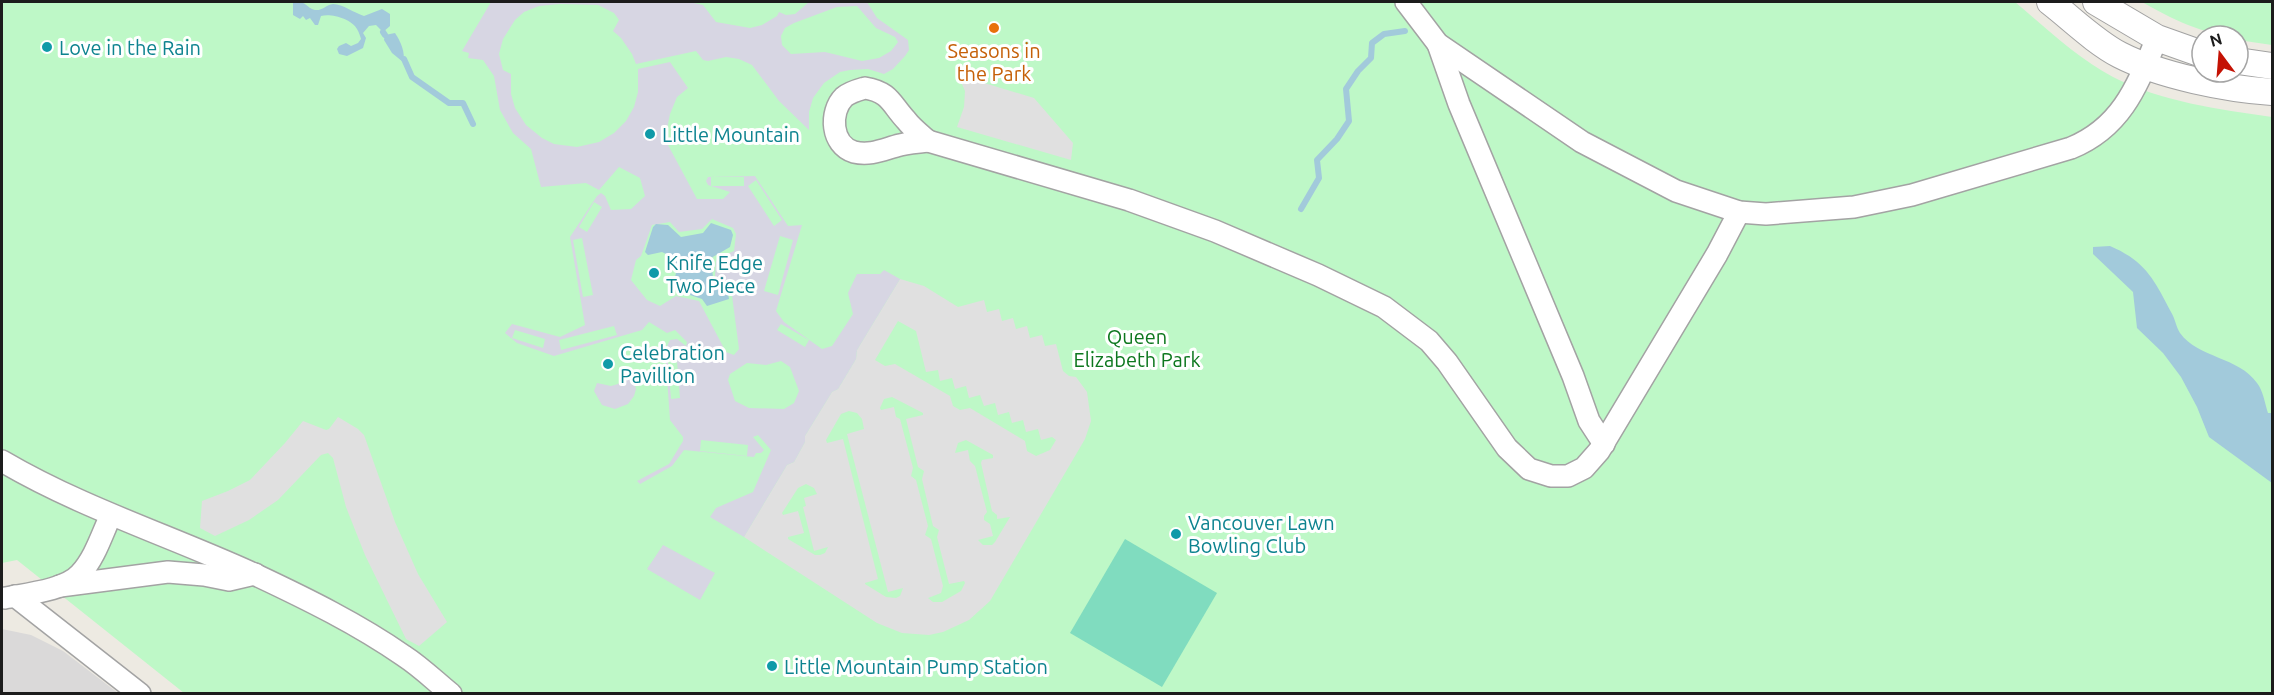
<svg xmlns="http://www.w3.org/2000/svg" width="2274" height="695" font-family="Ubuntu,sans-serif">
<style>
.residential{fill:#dad9d9}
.park{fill:#bef8c7}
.pitch{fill:#80dcbf}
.parking{fill:#e0e0e0;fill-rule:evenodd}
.plaza{fill:#d7d6e3;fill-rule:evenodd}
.water{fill:#a2cadb}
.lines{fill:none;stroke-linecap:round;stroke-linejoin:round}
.stream{stroke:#a2cadb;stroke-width:6}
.minor-casing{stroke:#a3a3a3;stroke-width:24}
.tertiary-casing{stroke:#a3a3a3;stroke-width:28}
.minor{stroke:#fff;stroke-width:21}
.tertiary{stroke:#fff;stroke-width:26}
.food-dot{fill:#e8710a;stroke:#fff;stroke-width:2}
.culture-dot{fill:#0f9aa8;stroke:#fff;stroke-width:2}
.labels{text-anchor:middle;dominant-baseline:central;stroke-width:6;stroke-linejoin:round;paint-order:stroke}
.culture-label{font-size:20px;fill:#0d838f;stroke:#fff;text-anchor:start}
.food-label{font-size:20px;fill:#c56008;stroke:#fff}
.park-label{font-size:20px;fill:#0d771e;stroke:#fff}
</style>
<rect width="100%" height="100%" fill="#edeae2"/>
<path class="residential" d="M2 629 31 635 63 651 118 693H2Z"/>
<g class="park">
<path d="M2 2H2015C2046 28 2077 58 2113 77 2162 102 2218 109 2272 117V693H184L17 560 2 563Z"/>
<path d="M2142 2H2272V45L2238 40V36C2205 36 2170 18 2142 2Z"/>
</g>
<path class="pitch" d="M1125 539 1217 593 1162 687 1070 633Z"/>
<g class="parking">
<path d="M958 75 1034 98 1073 143 1071 160 957 127 964 107 965 91Z"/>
<path d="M900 279 924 286 958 307 984 300 987 312 999 309 1002 321 1013 318 1016 329 1027 326 1030 338 1042 335 1045 346 1056 344 1063 371 1069 376 1076 377 1087 392 1091 421 1085 439 990 601 969 620 943 632 929 635 902 633 877 623 744 537 787 465 794 462 805 442V436L832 392 838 389 856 359 857 350ZM898 321 916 331 926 372 938 370 940 381 952 378 955 389 966 386 969 398 980 395 984 406 995 403 998 415 1009 412 1012 423 1023 420 1026 432 1038 429 1041 440 1052 437 1056 440 1050 450 1036 456 1027 451 1025 441 970 408 960 410 953 406 950 396 895 364 885 366 875 360ZM892 397 923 413V415L906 419 918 467 924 471 922 479 933 526 939 530 937 537 949 584 964 581 965 583 961 591 942 602H933L928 598 941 593 943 586 931 539 925 535 928 526 916 480 911 476 913 468 900 419 896 417 894 407 881 410 880 408 884 399ZM849 411 857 413 862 419 864 429 847 434 888 592 903 588 900 596 896 598 886 597 865 584V583L878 579 843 439 827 443 826 440 841 414ZM966 440 993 455V458L982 460 981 463 992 511 997 515V519L1010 517 995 542 992 545H983L978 540 993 536 990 524 984 520V516L987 512 975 466 970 461 968 450 955 453 958 443ZM806 484 814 488 817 494 804 498 806 506 803 507 814 551 828 547 825 553 820 555H815L788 539V537L804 533 798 511 783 515 782 513 798 488Z"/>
<path d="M338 417 358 429 364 435 395 522 418 574 447 622 419 646 406 639 365 555 346 507 333 458 328 453 321 455 278 500 249 520 215 536 200 528 202 501 228 491 250 480 285 443 303 421 326 430 329 429Z"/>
</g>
<g class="plaza">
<path d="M491 2H689L703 5 716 22 750 28 762 25 777 16 779 12 786 15 795 14 809 2H867L877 18 908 40 909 50 905 56 893 69 884 74 868 69 850 70 840 72 824 83 813 98 809 112V130L779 101 752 65 739 59 726 57 708 61 703 60 696 51 636 64 632 54 621 38 613 31 619 20 614 13 598 5 560 4 539 6 524 12 515 20 503 39 499 54 503 70 511 74V94L515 108 526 125 542 138 554 144 577 147 599 142 614 133 626 121 634 107 638 92V69L670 62 688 88 677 97 670 114 667 129 668 145 697 199H723L730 192 708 185 706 181 708 177 755 176 788 226 802 225 776 311 784 322 822 349 832 346 853 314 848 293 857 274H880L884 270 900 279 857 350 856 359 838 389 832 392 805 436V442L794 462 787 465 744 537 710 517 716 508 753 492 771 450 758 435 753 437 764 450 761 453H756L754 457 684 450 672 466 640 484 637 481 669 464 683 441V437L670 420 665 350 670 340 677 339 686 346 687 342 675 330 667 333 649 322 642 330 554 356 517 343 505 333 512 324 560 337 585 325 570 237 597 196 601 193 605 196 611 210 631 209 645 196 640 178 619 167 599 190 586 183 541 187 531 149 513 133 500 110 494 76 483 60 468 58 469 53 462 51ZM857 6 876 28 895 37 898 42 891 51 879 58 862 61 825 52 791 54 782 45 781 36 785 28 794 23 837 7ZM711 177H744V186H711ZM756 180 782 220 774 226 748 186ZM594 202 602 207 587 232 579 227ZM712 219 733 228 736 234 734 251 720 257 716 261 715 276 727 282 731 288 739 349 734 355 726 352 699 301 676 296 660 306 647 300 631 280 636 260 641 256 652 225 670 222 679 232 702 229ZM780 236 793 240 778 295 764 291ZM582 238 593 295 583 297 573 240ZM781 324 809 340 805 347 777 330ZM614 326 617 335 561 350 559 340ZM515 330 545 339 543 348 512 338ZM676 349 680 398 671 399 667 350ZM781 361 790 367 799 391 794 403 784 409 749 408 735 401 728 380 730 374 747 363 766 365ZM701 440 748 445 747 456 700 451Z"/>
<path d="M628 374 634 382 636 389 634 396 628 404 615 409 602 405 594 391 597 383 611 386 618 384Z"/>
<path d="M663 545 715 573 700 600 647 569Z"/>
</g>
<g class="water">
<path d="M293 2C308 1 305 7 315 10 322 11 326 5 333 4 343 4 354 13 364 16L382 9 390 14V26L383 32 376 25 369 26 363 33 366 38 363 48 347 56 339 54 337 49 339 46 346 43 351 46 358 43 361 39C360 36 359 32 357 29 352 19 331 13 321 16L318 25H315L310 18 306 20 303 16 300 19 293 15Z"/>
<path d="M395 33C400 40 406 53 403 62L392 53 384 40 385 35Z"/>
<path d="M711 223 731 230 733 235 730 247 711 258 713 278 727 288 729 299 707 306 702 299 672 289 676 273 666 254 662 252 648 255 645 252 653 227 656 224 668 225 681 237 703 233Z"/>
<path d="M2110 246C2145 261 2154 279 2171 312 2175 318 2176 327 2180 333 2198 358 2239 357 2257 383 2263 390 2265 404 2268 413H2272V483L2209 437 2197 407 2181 377 2163 353 2137 328 2133 292 2093 254V247Z"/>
</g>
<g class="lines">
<g class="stream">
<path d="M383 32 385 35"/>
<path d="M404 59 412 77 449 103H463L473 124"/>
<path d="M1301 209 1319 178 1317 160 1337 139 1349 121 1346 89 1358 71 1371 58 1372 43 1384 34 1405 31"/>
</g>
<g class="minor-casing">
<g id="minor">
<path d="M1406 2 1438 44 1582 142 1676 191 1739 212 1766 214 1854 207 1912 195 2071 148C2122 127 2137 86 2157 38"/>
<path d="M1438 44 1459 104 1573 376 1589 421 1604 444"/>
<path d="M865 88C890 92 891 104 906 120 912 128 920 134 928 141 918 142 909 143 900 145 884 149 871 156 854 152 831 145 829 112 844 97 850 92 858 90 865 88Z"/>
<path d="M928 141 1129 200 1215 231 1318 275 1384 307 1429 341 1447 362 1507 448 1529 469 1551 476H1568L1584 468 1599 451 1717 254 1739 212"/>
<path d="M2 461C82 508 171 536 256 575 307 599 358 624 404 656 421 667 435 681 451 694"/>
<path d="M60 586 168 572 204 575 229 580 255 574"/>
<path d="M15 596 140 694"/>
<path d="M5 598C26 594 66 590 80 574 95 558 102 534 111 515"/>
</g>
</g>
<g class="tertiary-casing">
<g id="tertiary">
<path d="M2050 2C2072 19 2095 42 2120 55 2161 76 2227 89 2272 92"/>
<path d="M2096 2 2157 38 2202 54"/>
<path d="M2238 61 2272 66"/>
</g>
</g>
<use href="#minor" class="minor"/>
<use href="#tertiary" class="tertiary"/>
</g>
<circle class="food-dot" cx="994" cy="28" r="6"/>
<g class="culture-dot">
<circle cx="47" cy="47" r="6"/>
<circle cx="650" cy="134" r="6"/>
<circle cx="654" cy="273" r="6"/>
<circle cx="608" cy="364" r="6"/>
<circle cx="1176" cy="534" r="6"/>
<circle cx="772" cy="666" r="6"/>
</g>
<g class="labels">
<g class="culture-label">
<text x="59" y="47">Love in the Rain</text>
<text x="662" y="134">Little Mountain</text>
<text x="666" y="262">Knife Edge<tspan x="666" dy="23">Two Piece</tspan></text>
<text x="620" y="352">Celebration<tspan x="620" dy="23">Pavillion</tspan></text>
<text x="1188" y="522">Vancouver Lawn<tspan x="1188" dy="23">Bowling Club</tspan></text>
<text x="784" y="666">Little Mountain Pump Station</text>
</g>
<g class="food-label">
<text x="994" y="50">Seasons in<tspan x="994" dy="23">the Park</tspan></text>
</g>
<g class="park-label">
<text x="1137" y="336">Queen<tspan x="1137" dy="23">Elizabeth Park</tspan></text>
</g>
</g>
<rect width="2274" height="695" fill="none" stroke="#1c1c1c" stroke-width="6"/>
<g transform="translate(2220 54) rotate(344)"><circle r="28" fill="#ffffff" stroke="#a4a4a4" stroke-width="1.5"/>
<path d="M0-4.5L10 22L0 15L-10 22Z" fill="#c41204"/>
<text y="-9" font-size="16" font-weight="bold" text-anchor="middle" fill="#1c1c1c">N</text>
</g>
</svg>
